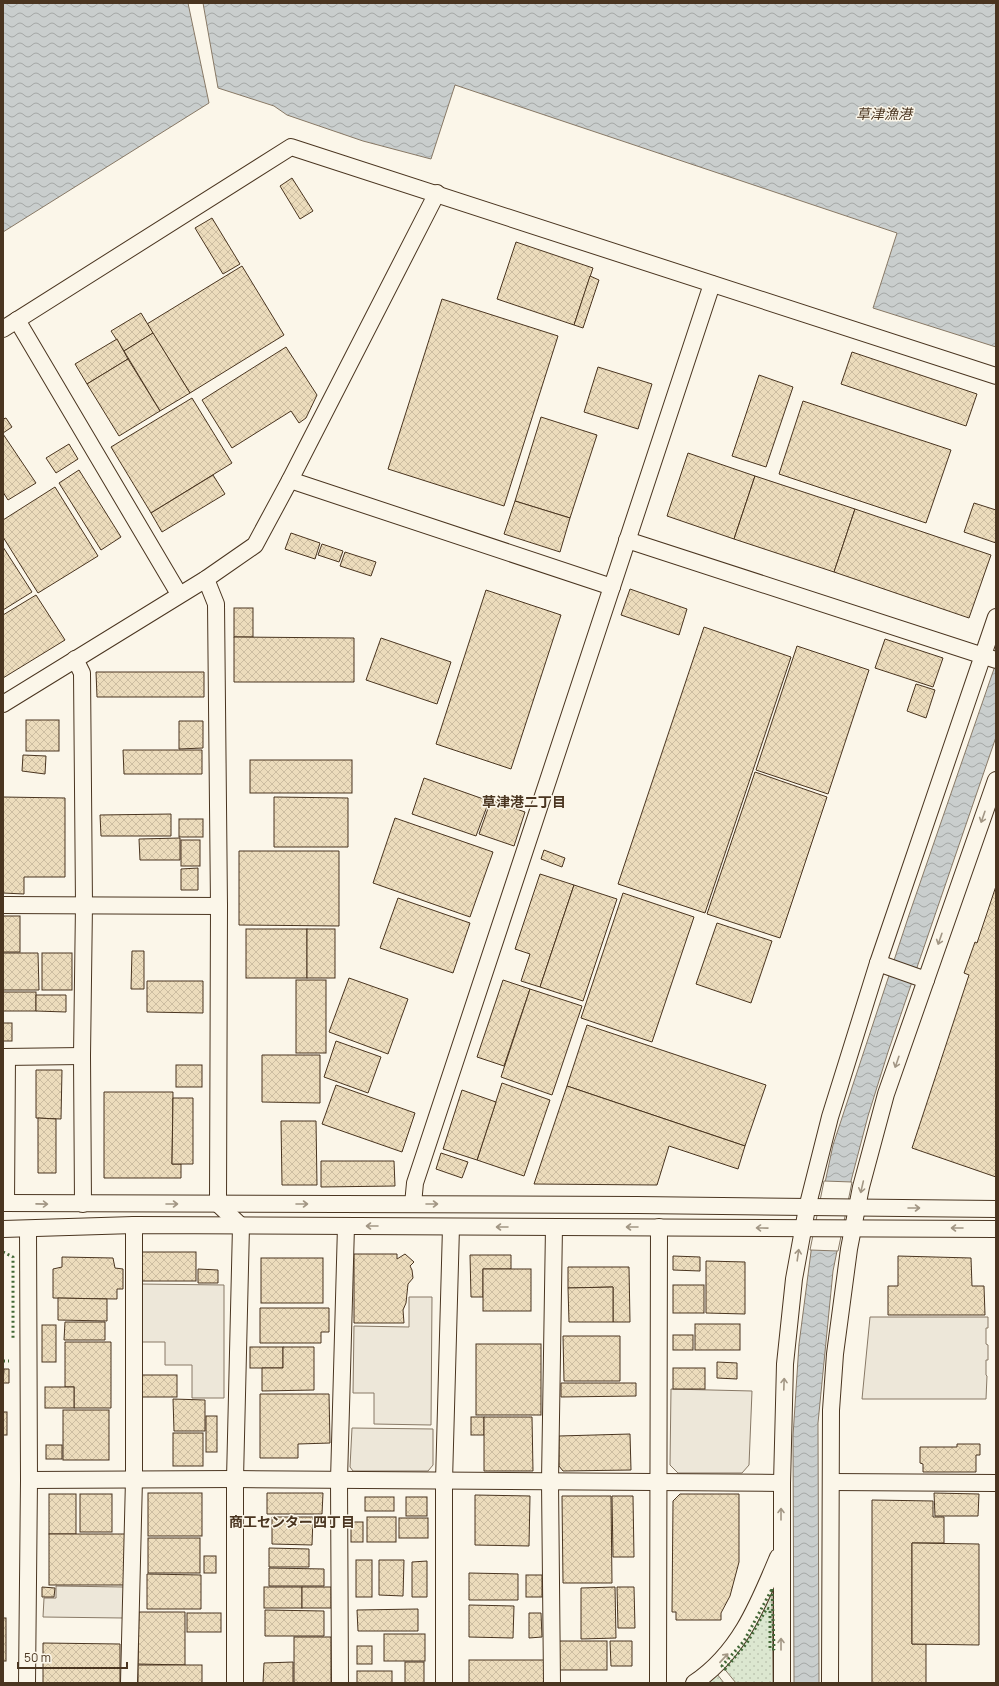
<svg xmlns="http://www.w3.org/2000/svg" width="999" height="1686" font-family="Manrope,'Noto Sans JP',sans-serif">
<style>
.grass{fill:url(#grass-dots);stroke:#887966}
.parking{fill:#ede7d9;stroke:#887966}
.water{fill:url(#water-waves);stroke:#887966}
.pier{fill:#fbf6e9;stroke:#887966}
.building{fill:url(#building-cross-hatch);stroke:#4a3520}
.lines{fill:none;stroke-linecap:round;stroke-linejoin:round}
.minor-casing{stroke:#4a3520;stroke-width:18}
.minor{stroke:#fbf6e9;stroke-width:16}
.hedge{stroke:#436837;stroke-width:3;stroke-dasharray:2 3;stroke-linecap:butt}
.oneway{stroke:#a29684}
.labels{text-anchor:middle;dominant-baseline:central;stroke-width:3;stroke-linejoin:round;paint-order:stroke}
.water-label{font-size:14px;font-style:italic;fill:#4a3520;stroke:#fbf6e9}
.neighbourhood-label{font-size:14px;font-weight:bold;fill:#4a3520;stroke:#fbf6e9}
</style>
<defs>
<pattern id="grass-dots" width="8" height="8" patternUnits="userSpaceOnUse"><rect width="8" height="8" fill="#dce7d0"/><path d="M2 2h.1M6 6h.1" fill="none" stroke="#bec7b2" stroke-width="1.8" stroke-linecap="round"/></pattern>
<pattern id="water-waves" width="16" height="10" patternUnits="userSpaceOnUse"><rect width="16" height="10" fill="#c9cecd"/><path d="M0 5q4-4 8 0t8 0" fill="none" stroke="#a5a8a6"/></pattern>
<pattern id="building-cross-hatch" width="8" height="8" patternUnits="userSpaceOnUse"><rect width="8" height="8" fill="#ecdcbc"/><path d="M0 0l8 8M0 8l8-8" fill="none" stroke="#ccbda1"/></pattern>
</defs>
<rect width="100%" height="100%" fill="#fbf6e9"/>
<g class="grass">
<path d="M772 1589 773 1683H736L722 1666Z"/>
<path d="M717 1674 724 1683H705Z"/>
</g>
<g class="parking">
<path d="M139 1284 224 1285V1398H192V1365H165V1342H139Z"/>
<path d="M409 1297H432L431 1425 374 1424V1393H353L354 1326 409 1327Z"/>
<path d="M870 1317H988V1328H986V1344L988 1345V1360H986V1375L987 1376 986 1399H862Z"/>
<path d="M671 1389 752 1391 749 1465 742 1473H678L670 1465Z"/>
<path d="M352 1428 433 1429V1465L428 1471H353L350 1467Z"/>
<path d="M56 1586 124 1587 123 1618 43 1617 44 1598H56Z"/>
</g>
<g class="water">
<path d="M3 3H188L209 103 3 232Z"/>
<path d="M203 3H996V347L873 308 897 233 455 85 431 159 363 141 287 115 274 106 218 88Z"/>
<path d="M996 663V737L888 1052 868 1116 851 1181 833 1271 818 1423 819 1683H794L793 1436 799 1344 812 1244 833 1145 909 915Z"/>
</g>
<path class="pier" d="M824 1181 852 1182 838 1251 810 1250Z"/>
<g class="building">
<path d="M292 178 313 211 300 219 280 186Z"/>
<path d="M212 218 240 264 223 274 195 228Z"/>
<path d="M516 242 593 268 574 325 497 299Z"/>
<path d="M242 266 284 335 190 393 147 324Z"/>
<path d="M590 276 599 280 583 328 574 325Z"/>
<path d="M442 299 558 336 504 506 388 469Z"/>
<path d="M141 313 153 333 124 351 111 331Z"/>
<path d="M153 333 190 393 160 411 124 351Z"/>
<path d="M117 339 128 359 87 384 75 364Z"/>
<path d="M286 347 317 395 306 418 299 423 291 411 232 448 202 400Z"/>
<path d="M852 352 977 394 966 426 841 384Z"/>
<path d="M128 359 160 411 119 436 87 384Z"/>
<path d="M598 367 652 384 638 429 584 412Z"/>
<path d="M759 375 793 387 766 467 732 456Z"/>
<path d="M192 398 232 463 151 513 111 447Z"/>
<path d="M803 401 951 450 926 523 779 474Z"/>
<path d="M541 417 597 435 570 518 515 501Z"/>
<path d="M6 418 12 427 3 433V419Z"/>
<path d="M3 434 36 483 8 500 3 492Z"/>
<path d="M69 444 78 459 56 473 46 458Z"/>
<path d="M688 453 755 476 734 539 667 516Z"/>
<path d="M79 470 121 537 101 550 59 483Z"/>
<path d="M213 475 225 494 162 532 151 513Z"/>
<path d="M755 476 855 509 834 572 734 539Z"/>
<path d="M55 487 98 556 38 593 3 537V520Z"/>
<path d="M515 501 570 518 560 552 504 534Z"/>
<path d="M974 503 996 510V543L964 532Z"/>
<path d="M855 509 991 555 969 618 834 572Z"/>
<path d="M291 533 320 543 315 559 285 549Z"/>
<path d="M322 544 343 551 339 562 318 555Z"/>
<path d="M3 547 32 592 3 610Z"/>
<path d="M345 552 376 562 371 576 340 566Z"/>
<path d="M630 589 687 609 679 635 621 615Z"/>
<path d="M486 590 561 615 511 769 436 744Z"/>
<path d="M36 595 65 640 3 678V615Z"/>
<rect x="234" y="608" width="19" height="29"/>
<path d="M704 627 791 657 705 913 618 884Z"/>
<path d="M234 637 354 638V682H234Z"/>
<path d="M381 638 451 662 437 704 366 680Z"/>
<path d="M885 639 943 658 933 687 875 668Z"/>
<path d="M797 646 869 670 828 794 756 770Z"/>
<path d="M96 672H204V697H97Z"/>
<path d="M916 684 935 690 926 718 907 711Z"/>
<rect x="26" y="720" width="33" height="31"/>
<path d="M179 721H203V748L179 749Z"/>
<path d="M123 750H202V774H124Z"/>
<path d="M23 755 46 756 45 774 22 771Z"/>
<rect x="250" y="760" width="102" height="33"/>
<path d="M755 772 827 797 780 938 707 914Z"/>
<path d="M424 778 489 801 476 836 412 814Z"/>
<path d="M3 797 65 798V877H24V894L3 893Z"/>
<path d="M274 797 348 798V847H274Z"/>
<path d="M491 800 525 812 514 846 479 834Z"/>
<path d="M171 814V836H101L100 815Z"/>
<path d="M395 818 493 852 470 917 373 883Z"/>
<rect x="179" y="819" width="24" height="18"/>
<path d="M180 838V860H140L139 839Z"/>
<rect x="181" y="840" width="19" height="26"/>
<path d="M544 850 565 858 562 867 541 859Z"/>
<path d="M239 851H339V926L239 925Z"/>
<path d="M198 868V890H181V869Z"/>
<path d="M540 874 574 885 540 987 521 981 530 954 515 949Z"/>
<path d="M574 885 617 899 583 1001 540 987Z"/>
<path d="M996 886V1177L912 1148 969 975 964 973 975 942 977 943Z"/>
<path d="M623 893 694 917 652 1042 581 1018Z"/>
<path d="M398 898 470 923 453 973 380 948Z"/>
<rect x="3" y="916" width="17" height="36"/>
<path d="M717 923 772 941 751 1003 696 984Z"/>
<rect x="246" y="929" width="61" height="49"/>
<rect x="307" y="929" width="28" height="49"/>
<path d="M132 951H144V989H131Z"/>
<path d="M3 953H38L39 990H3Z"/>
<rect x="42" y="953" width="30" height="37"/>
<path d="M349 978 408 999 388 1054 329 1032Z"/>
<rect x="296" y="980" width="30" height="73"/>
<path d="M503 980 530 989 504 1066 477 1057Z"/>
<path d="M147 981H203V1013L147 1012Z"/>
<path d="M530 989 582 1006 552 1095 501 1077Z"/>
<rect x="3" y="992" width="33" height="19"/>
<path d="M36 995H66V1012L36 1011Z"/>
<rect x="3" y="1023" width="9" height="18"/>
<path d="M587 1025 766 1085 745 1146 567 1086Z"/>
<path d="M336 1041 381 1057 368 1093 324 1077Z"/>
<path d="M262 1055H320V1103L262 1102Z"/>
<rect x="176" y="1065" width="26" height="22"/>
<path d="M36 1070H62L61 1119 36 1118Z"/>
<path d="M502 1083 550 1100 524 1176 477 1160Z"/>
<path d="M336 1085 415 1113 402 1152 322 1124Z"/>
<path d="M567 1086 745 1146 738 1169 669 1146 657 1185 534 1184Z"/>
<path d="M462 1090 496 1102 477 1160 443 1149Z"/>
<path d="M104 1092H173L172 1164H181V1178H104Z"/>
<path d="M173 1098H193V1164H172Z"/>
<path d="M38 1118 56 1119V1173H38Z"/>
<path d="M281 1121H316L317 1185H282Z"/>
<path d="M441 1153 468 1162 462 1178 436 1169Z"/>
<path d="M321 1161H394L395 1186 321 1187Z"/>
<rect x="140" y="1252" width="56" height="29"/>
<path d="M354 1254H397V1259L405 1254 414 1262 410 1266 412 1270 413 1278 408 1284 406 1303 403 1310 404 1323H354Z"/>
<path d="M470 1255H511V1269H483V1297H471Z"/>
<path d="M673 1256 700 1257V1271L673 1270Z"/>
<path d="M898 1256 971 1258 972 1286H984L985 1315H888V1286H898Z"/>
<path d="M62 1257 113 1258 115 1268 123 1269V1289H117V1299L53 1298V1269L62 1267Z"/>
<rect x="261" y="1258" width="62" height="45"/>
<path d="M706 1261 745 1262V1314L706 1313Z"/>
<path d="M568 1267H629L630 1322H613V1287L568 1288Z"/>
<path d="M198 1269 218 1270V1283H198Z"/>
<rect x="483" y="1269" width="48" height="42"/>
<rect x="673" y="1285" width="31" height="28"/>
<path d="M613 1287V1322H569L568 1288Z"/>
<path d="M58 1298 107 1299V1321L58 1320Z"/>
<path d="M260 1308H329V1332H321V1343H260Z"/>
<path d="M65 1322H105V1340H64Z"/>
<rect x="695" y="1324" width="45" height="26"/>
<rect x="42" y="1325" width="14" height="37"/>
<rect x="673" y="1335" width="20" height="15"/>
<path d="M563 1336H620V1381H564Z"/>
<path d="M65 1342H111V1408H74V1387H65Z"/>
<rect x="476" y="1344" width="65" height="71"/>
<rect x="250" y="1347" width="33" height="21"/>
<path d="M283 1347H314V1390L262 1391V1368H283Z"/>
<path d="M717 1362 737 1363V1379L717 1378Z"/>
<rect x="673" y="1368" width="32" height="21"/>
<path d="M4 1369H9V1383H3Z"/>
<rect x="142" y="1375" width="35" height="22"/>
<path d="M561 1383H636V1396L561 1397Z"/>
<rect x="45" y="1387" width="29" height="21"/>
<path d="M260 1394H329L330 1443 298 1444V1458H260Z"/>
<path d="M173 1399 205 1400V1431H174Z"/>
<rect x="63" y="1410" width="46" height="50"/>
<rect x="3" y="1412" width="4" height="23"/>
<rect x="206" y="1416" width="11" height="36"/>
<rect x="471" y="1417" width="13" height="18"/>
<path d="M484 1417H532L533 1471H484Z"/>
<rect x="173" y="1433" width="30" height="33"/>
<path d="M630 1434 631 1470 563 1471 559 1466V1436Z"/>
<path d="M957 1444H980V1455H976V1472H923V1464L920 1463V1447H957Z"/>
<rect x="46" y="1445" width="16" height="14"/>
<rect x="148" y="1493" width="54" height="43"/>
<path d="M267 1493H323L322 1514H267Z"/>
<path d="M934 1493 979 1494 978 1516H935Z"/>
<rect x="49" y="1494" width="27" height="40"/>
<rect x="80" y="1494" width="32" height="38"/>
<path d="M680 1494H739V1562L730 1596 721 1613V1620H676V1612H672L673 1501Z"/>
<path d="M475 1495 530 1496 529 1546 475 1545Z"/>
<path d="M562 1496H611L612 1583H563Z"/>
<path d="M612 1496H633L634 1557H613Z"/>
<rect x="365" y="1497" width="29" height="14"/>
<rect x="406" y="1497" width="21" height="19"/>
<path d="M872 1500 933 1501V1517H944V1543H912V1644H926V1683H872Z"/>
<path d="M272 1517H313L312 1545 272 1544Z"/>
<rect x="367" y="1517" width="29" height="25"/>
<rect x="399" y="1518" width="29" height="20"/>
<rect x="351" y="1522" width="12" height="20"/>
<rect x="49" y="1534" width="78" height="51"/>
<rect x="148" y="1538" width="52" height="35"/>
<path d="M912 1543 979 1544V1645L912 1644Z"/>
<path d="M269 1548 309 1549V1567H269Z"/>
<rect x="204" y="1556" width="12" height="17"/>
<rect x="356" y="1560" width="16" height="37"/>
<path d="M379 1560H404L403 1596 379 1595Z"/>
<path d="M427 1561V1597H412V1562Z"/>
<path d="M269 1568 324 1569V1586H269Z"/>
<path d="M469 1573 518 1574V1600H469Z"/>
<path d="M147 1574 201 1575V1609H147Z"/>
<rect x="526" y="1575" width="16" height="22"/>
<path d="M42 1587 55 1588 54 1597H42Z"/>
<rect x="264" y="1587" width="38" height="21"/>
<rect x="302" y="1587" width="29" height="21"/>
<path d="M615 1587 616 1638 581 1639V1588Z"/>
<path d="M617 1587H634L635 1628H618Z"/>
<path d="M469 1605 514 1606 513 1638 469 1637Z"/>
<path d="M418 1609V1631H358L357 1610Z"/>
<path d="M265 1610 324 1611V1636H265Z"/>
<path d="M139 1612H185V1665L138 1664Z"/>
<rect x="187" y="1613" width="34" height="19"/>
<path d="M529 1613H541L542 1637 529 1638Z"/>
<rect x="3" y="1618" width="3" height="43"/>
<rect x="384" y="1634" width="41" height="27"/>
<rect x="294" y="1637" width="37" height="46"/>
<rect x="559" y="1641" width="48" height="29"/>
<path d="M610 1641H632V1666H611Z"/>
<path d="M43 1643 120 1644V1683H43Z"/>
<rect x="357" y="1646" width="15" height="18"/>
<rect x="469" y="1660" width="75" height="23"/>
<path d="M293 1662V1683H263L264 1663Z"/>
<rect x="405" y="1662" width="19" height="21"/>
<rect x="138" y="1665" width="64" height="18"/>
<rect x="357" y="1671" width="35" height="12"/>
</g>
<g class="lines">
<g class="minor-casing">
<g id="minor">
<path d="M17 320 179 594"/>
<path d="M3 329 291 147 996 376"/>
<path d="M290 480 612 587"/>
<path d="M627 540 996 660"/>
<path d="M206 579 216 604 219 906 218 1204 241 1226 235 1479V1683"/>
<path d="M75 659 82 673 84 904 82 1056 83 1204"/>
<path d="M3 704 206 579 255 545 290 480 437 193"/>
<path d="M3 905 219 906"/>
<path d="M878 963 926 980"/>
<path d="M3 1057 82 1056"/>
<path d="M3 1203 637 1205 996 1209"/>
<path d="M6 1203 7 1057"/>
<path d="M413 1204 415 1183 712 284"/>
<path d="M3 1229 134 1225 996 1229"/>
<path d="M29 1480 235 1479 782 1483"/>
<path d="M831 1482 996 1483"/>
<path d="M27 1683 29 1480 28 1229"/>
<path d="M129 1683 134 1479V1225"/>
<path d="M340 1683 339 1480 346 1226"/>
<path d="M444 1683V1481L451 1227"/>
<path d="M552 1683 550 1481 554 1227"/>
<path d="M658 1683 659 1227"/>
<path d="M694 1683C739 1653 758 1605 778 1557"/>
<path d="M782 1683V1483L785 1364 794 1279 807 1208 830 1117 878 963 996 617"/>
<path d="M830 1683 831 1410 835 1354 849 1249 861 1187 886 1094 996 780"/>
</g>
</g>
<use href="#minor" class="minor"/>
<g class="hedge">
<path d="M3 1252 13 1257V1339"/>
<path d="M3 1361H9"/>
<path d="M772 1589 774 1649H770V1609L767 1608 747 1643 725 1669 722 1666 744 1641Z"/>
</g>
</g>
<defs><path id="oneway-shaft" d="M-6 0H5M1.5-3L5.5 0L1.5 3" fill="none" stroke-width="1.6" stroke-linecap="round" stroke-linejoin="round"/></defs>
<g class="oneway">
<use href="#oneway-shaft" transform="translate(983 817) rotate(109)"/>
<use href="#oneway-shaft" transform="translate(940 939) rotate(109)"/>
<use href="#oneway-shaft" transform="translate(897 1062) rotate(109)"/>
<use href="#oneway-shaft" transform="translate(862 1187) rotate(103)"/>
<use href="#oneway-shaft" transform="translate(42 1204) rotate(1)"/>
<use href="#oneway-shaft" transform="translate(172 1204)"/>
<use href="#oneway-shaft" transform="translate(302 1204)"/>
<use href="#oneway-shaft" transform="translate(432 1204)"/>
<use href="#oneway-shaft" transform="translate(914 1208)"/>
<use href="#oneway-shaft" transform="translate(372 1226) rotate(-180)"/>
<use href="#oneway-shaft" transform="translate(502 1227) rotate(-180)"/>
<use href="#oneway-shaft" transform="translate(632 1227) rotate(-180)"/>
<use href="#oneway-shaft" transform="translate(762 1228) rotate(-179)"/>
<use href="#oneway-shaft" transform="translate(957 1228) rotate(-180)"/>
<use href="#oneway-shaft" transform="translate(798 1255) rotate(-82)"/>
<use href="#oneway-shaft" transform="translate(784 1384) rotate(-88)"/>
<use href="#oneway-shaft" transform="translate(781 1514) rotate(-90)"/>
<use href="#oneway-shaft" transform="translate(781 1644) rotate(-90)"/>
<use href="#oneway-shaft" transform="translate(724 1658) rotate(-47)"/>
</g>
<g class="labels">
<g class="water-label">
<text x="884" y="113">草津漁港</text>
</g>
<g class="neighbourhood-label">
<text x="524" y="801">草津港二丁目</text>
<text x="292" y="1521">商工センター四丁目</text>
</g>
</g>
<rect width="999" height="1686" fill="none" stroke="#4a3520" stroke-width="8"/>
<path d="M18 1662v6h109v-6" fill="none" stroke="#4a3520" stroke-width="2"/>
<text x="24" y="1662" font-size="12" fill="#4a3520" stroke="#fbf6e9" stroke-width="3" paint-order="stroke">50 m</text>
</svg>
